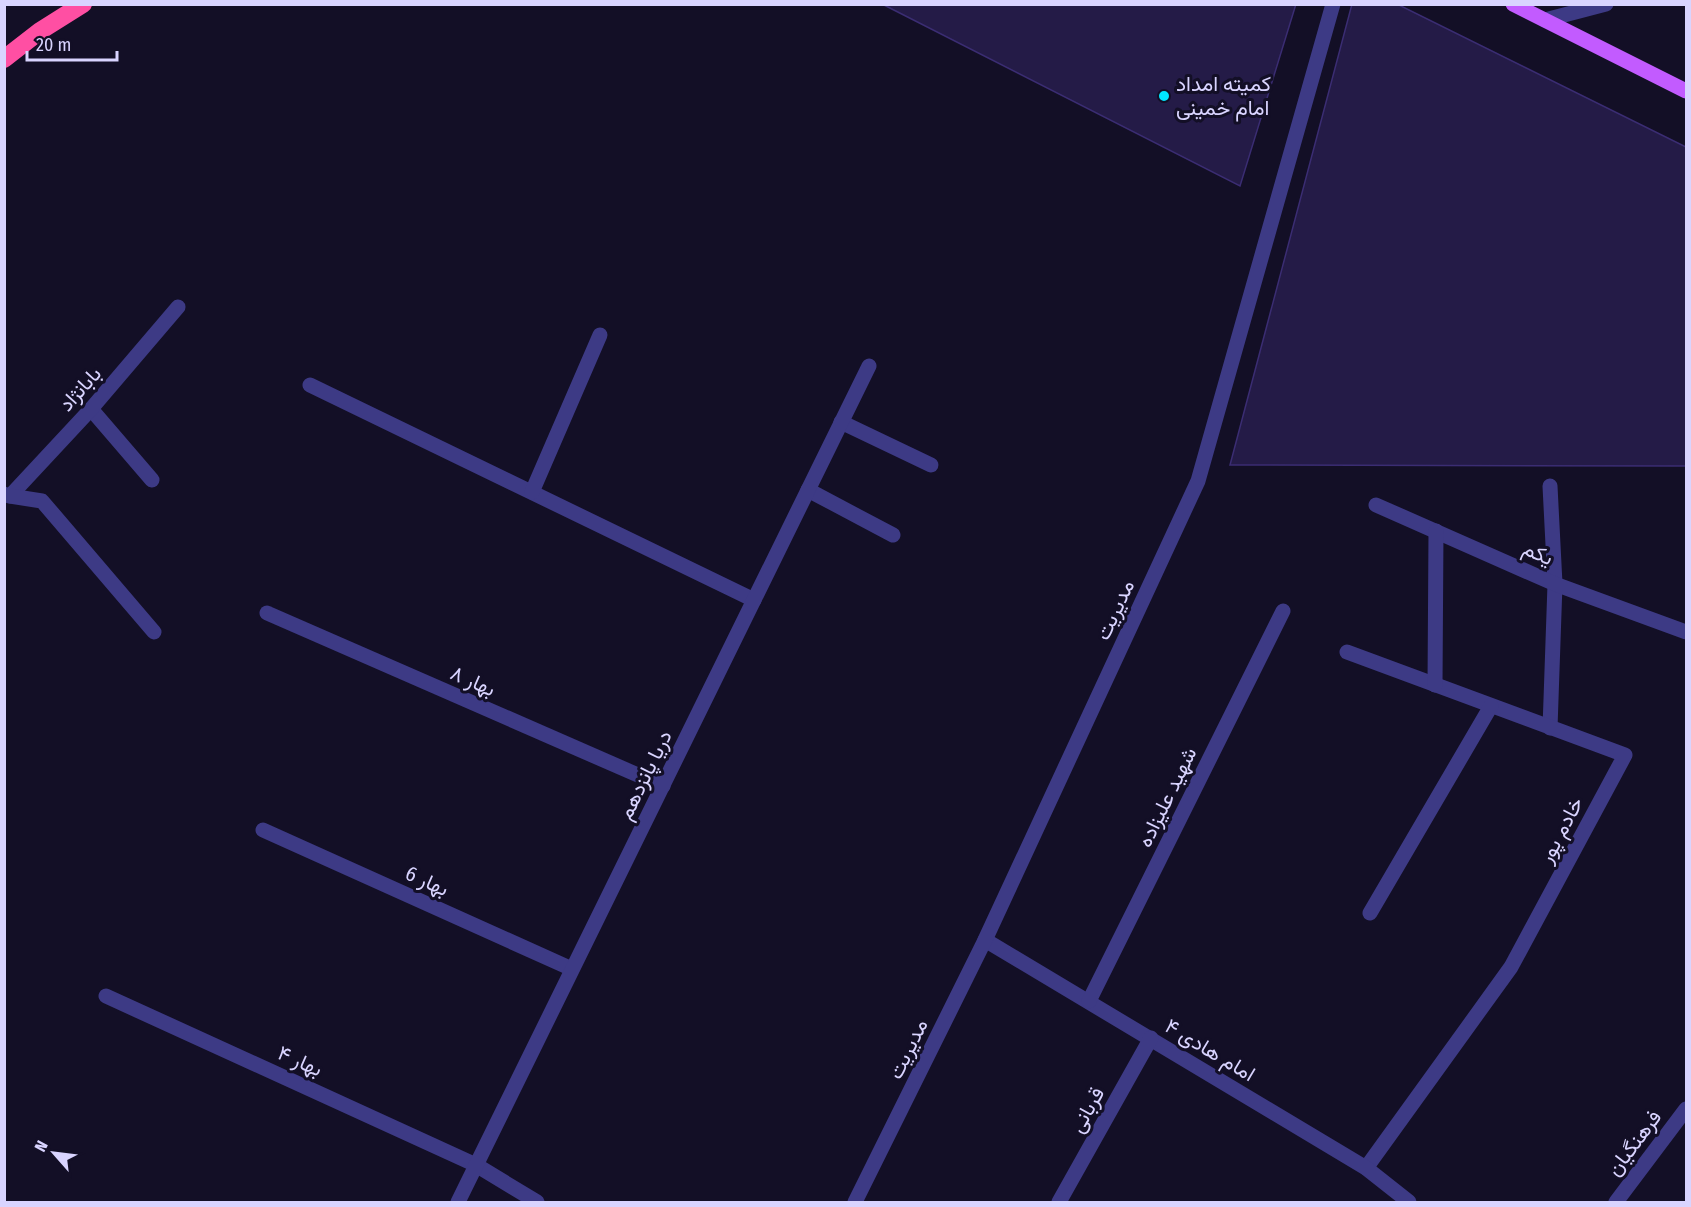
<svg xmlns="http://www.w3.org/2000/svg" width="1691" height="1207" font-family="'Fira Sans Condensed',Vazirmatn,sans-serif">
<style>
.building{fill:#241b47;stroke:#3b2d73;stroke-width:1.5}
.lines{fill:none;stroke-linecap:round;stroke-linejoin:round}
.minor{stroke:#3d3a85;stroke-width:15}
.major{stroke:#c25bff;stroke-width:15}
.highway{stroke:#ff4fa3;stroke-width:18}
.poi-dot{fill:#00e5ff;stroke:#130f26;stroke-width:2}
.labels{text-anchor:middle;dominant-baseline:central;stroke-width:6;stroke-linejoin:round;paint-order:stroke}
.poi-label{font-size:21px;fill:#d9d4ff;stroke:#130f26;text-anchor:start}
.street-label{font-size:21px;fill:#d9d4ff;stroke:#130f26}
</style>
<rect width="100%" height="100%" fill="#130f26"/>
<g class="building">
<path d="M882 4H1296L1240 186Z"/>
<path d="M1352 4H1397L1686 147V466L1230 465Z"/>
</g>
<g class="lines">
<g class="minor">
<path d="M1545 20 1606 4"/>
<path d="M310 385 754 600"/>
<path d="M91 409 152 480"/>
<path d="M841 422 931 465"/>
<path d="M1550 486 1555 584 1550 728"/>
<path d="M808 490 893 535"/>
<path d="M532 492 600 335"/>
<path d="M4 494 10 496 91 409 178 307"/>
<path d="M10 496 42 501 154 632"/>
<path d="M1376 505 1555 584 1686 632"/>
<path d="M267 613 663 786"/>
<path d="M1347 652 1625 755 1511 967 1366 1168"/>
<path d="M1435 685 1436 531"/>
<path d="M263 830 572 969"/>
<path d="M1370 913 1491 706"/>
<path d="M985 940 1366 1168 1409 1202"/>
<path d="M106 996 476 1165 537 1202"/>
<path d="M1089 1001 1283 611"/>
<path d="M458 1202 869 366"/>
<path d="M855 1202 985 940 1198 481 1333 4"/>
<path d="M1059 1202 1151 1038"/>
<path d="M1616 1202 1686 1109"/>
</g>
<path class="major" d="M1513 4 1686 91"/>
<path class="highway" d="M4 59 40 31 83 4"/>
</g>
<circle class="poi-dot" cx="1164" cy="96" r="6"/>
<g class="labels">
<g class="poi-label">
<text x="1176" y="84">کمیته امداد<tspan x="1176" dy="24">امام خمینی</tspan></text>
</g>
<g class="street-label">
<text transform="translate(80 389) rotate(-48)">بابانژاد</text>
<text transform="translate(1538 553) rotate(24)">یکم</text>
<text transform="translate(1115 610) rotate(-65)">مدیریت</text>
<text transform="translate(473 681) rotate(24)">بهار ۸</text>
<text transform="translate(645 775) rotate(-64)">دریا پانزدهم</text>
<text transform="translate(1167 797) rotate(-64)">شهید علیزاده</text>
<text transform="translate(1561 830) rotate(-62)">خادم پور</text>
<text transform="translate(427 881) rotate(24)">بهار 6</text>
<text transform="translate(908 1049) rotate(-64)">مدیریت</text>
<text transform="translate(1210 1050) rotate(31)">امام هادی ۴</text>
<text transform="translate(300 1061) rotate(24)">بهار ۴</text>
<text transform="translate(1087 1110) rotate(-61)">قربانی</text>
<text transform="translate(1634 1143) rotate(-53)">فرهنگیان</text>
</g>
</g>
<rect width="1691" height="1207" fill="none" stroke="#d9d4ff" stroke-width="12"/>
<g transform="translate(54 1153) rotate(298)" stroke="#130f26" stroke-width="4.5" paint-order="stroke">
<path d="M0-4.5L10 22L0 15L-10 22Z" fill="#d9d4ff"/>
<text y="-9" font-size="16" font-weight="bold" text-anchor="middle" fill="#d9d4ff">N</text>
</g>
<path d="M27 51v9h90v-9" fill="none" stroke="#d9d4ff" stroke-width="3"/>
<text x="36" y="51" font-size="18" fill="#d9d4ff" stroke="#130f26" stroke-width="4.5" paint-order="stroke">20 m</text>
</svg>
